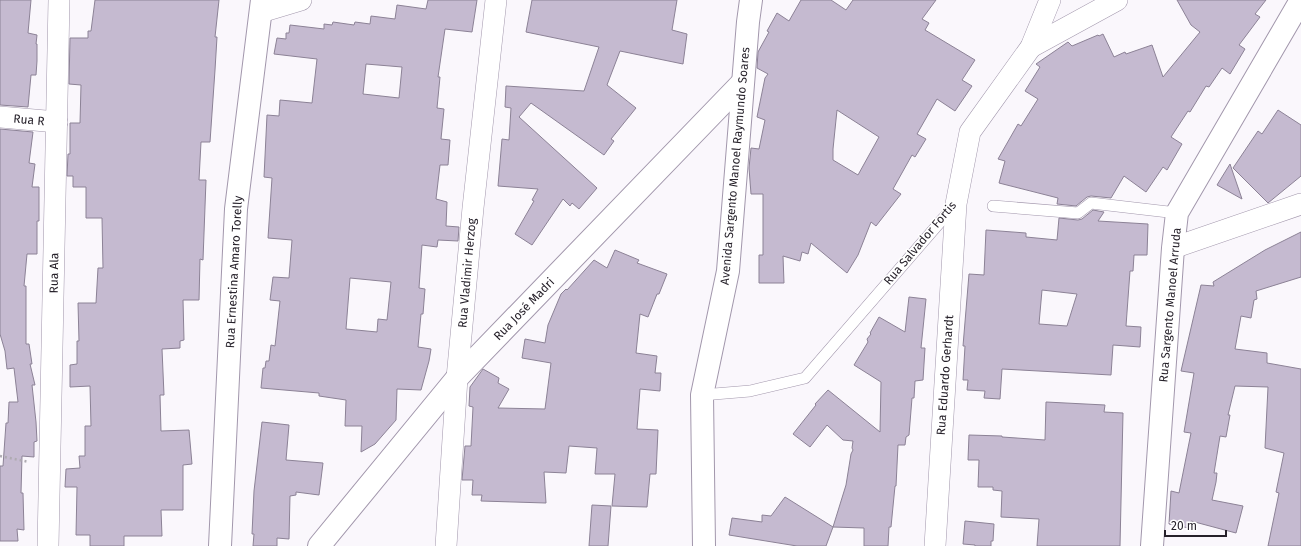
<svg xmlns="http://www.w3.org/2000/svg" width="1301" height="546" font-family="'Fira Sans',sans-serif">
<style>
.building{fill:#c5bad0;stroke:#8c8296;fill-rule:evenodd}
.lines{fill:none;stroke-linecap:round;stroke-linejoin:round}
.service-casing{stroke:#a297ac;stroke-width:12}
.minor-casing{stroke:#a297ac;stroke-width:22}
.tertiary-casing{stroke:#a297ac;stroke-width:24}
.path{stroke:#aeabb1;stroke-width:2.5;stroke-dasharray:2 3;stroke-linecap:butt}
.service{stroke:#fff;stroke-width:11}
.minor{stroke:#fff;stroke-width:21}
.tertiary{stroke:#fff;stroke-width:22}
.labels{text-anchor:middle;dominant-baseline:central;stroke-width:3;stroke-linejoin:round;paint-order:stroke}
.street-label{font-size:12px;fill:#26212a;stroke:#fff}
</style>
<rect width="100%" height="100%" fill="#faf7fc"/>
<g class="building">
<path d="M0 0H31L28 33 37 35 36 44H37V61L36 75H31L28 107 0 105Z"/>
<path d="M95 0H219L215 37H217L215 70 210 142H201L199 180H206L203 260 200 259 199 300H183L184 340 180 341V348L162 349 164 395H160L161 431 189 430 192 464 183 465V510H161L162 536H124V546H90V535H76L77 487H65L66 469 80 468 79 456H85V426H91L90 386 70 387V365L77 364V341H79L78 303H96L98 268H103L102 218H86V187H73V176H67L68 154H70V123H80L81 85 69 84 70 38H88V31H91Z"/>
<path d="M428 0H477L472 32 445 29 438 77H440L437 108 444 109 441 139 450 140 448 165H440L436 199 447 202 446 226 459 227 458 241 438 240 437 247 422 245 419 288 425 289 423 314H421L418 347 431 349 429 361 421 390 397 389 396 420 375 444 361 452 362 426H345L346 400 319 396V393L261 388 263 368H265L266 361H269L271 345 275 346 280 301 270 300 273 277 289 278 292 240 268 238 272 178 264 177 267 115 279 116 280 100 312 103 317 59 274 54 277 38 286 39V33H289L290 25 324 29V24L332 25 333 22 354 25 355 22 370 24 371 16 395 19 397 5 426 9ZM366 64 402 67 399 98 363 94ZM350 278 391 282 387 320 378 319 377 332 346 329Z"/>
<path d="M532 0H677L672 30 687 34 683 64 620 51 607 85 636 108 611 139 614 141 604 155 531 103 519 117 597 188 579 209 572 203 570 206 563 199 532 245 515 234 534 201 532 200 538 189 498 186 502 139 509 140 511 108 505 107 506 86 584 91 599 47 526 32Z"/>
<path d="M801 0H831L846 10 853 0H936L922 19 929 23 925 30 975 60 962 80 972 86 955 111 937 99 917 134 926 139 915 157 912 155 893 189 901 194 876 226 871 222 858 255 847 273 811 243 808 254 802 252 800 261 783 256 784 283H759V255H763V194H751L749 168 751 148 759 149 765 120 757 117 765 78 768 74 757 68 758 52 769 32 767 31 777 13 789 21ZM837 110 879 137 858 175 833 160V149Z"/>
<path d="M1177 0H1266L1255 14 1260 17 1239 45 1245 49 1230 74 1222 68 1209 87 1206 86 1190 112 1188 111 1171 137 1182 144 1167 170 1163 167 1146 192 1124 176 1111 198 1091 196 1087 197 1076 206 1057 204 1058 198 999 183 1005 161 998 159 1018 124 1021 126 1038 99 1025 91 1040 67 1036 64 1068 42 1072 46 1098 35 1099 36 1103 34 1114 57 1125 52 1126 54 1152 45 1163 77 1200 32 1191 25Z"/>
<path d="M1278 110 1301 125V176L1268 203 1233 168 1258 131 1262 134Z"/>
<path d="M0 129 33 132 29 163 35 164 32 187H39V221H37V254H27L24 286H26V344H29L32 364H30L35 385H32L36 422 37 441 34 442V457L22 456 21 493H23L24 530 17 529 18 541H0V466H3L6 423H8L9 402H18L14 368 7 369 5 351 0 334Z"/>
<path d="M1230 164 1242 199 1217 185Z"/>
<path d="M1093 210 1104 212 1098 221 1148 224 1147 255H1134L1133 271H1130L1126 326 1141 327 1140 347 1113 345 1111 375 1002 369 1000 399 984 398 985 391 967 390 968 380H963L965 346H963L969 274 984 275 986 230 1026 233V237L1057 240 1059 218 1078 220 1082 219ZM1042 290 1077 294 1067 326 1039 324Z"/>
<path d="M1301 232V277L1256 291 1257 299 1254 300 1251 318 1241 316 1235 349 1267 353V363L1301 369V546H1268L1279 493 1276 492 1284 453 1265 448 1268 387 1235 386 1228 415H1230L1226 437 1220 436 1214 473H1217L1216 482 1212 500 1243 506 1236 533 1191 521 1189 528 1169 524 1171 491 1179 493 1191 433 1184 432 1194 373 1181 371 1201 285 1214 286 1213 282 1265 250Z"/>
<path d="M615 250 639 260 637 263 667 274 659 294H657L648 317 640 314 636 353 657 356 655 373H661L660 391 640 389 637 429 658 430 656 474H650L647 507 612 506 615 474H595L597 448 569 446 566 473 544 472 546 503 481 501 482 495H472L473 480H462L465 446H471L473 407 469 406 470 387 483 369 499 378 498 383 509 389 498 408 545 409 551 363 522 358 525 339 545 343 548 325 561 294 566 289 567 290 594 260 607 268Z"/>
<path d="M909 297 926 299 921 348H925L923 380 915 381 914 398H912L909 435 906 437 905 445H898L896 486H895L891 527H889L888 546H864V528L833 527 846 485 851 454 853 450 852 448 853 441 843 440 827 425 810 447 793 434 816 405 815 404 828 390 880 432 881 382 854 365 868 342 867 339 871 334 870 333 879 317 905 332Z"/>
<path d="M1046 402 1105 405 1104 412 1123 413 1120 546H1037L1039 519 1001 517 1002 491 993 490V487H978L979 460H968L969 435 1002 436V437L1045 440Z"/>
<path d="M262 422 289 425 286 460 323 463 319 495 296 492V495L290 496 289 539 277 538V546H253L254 534H252L254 491Z"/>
<path d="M785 497 833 527 826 546H797L729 535 732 518 762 522V515L771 516Z"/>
<path d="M592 505 611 506 608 546H589Z"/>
<path d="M965 521 994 524 993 541H991V546H975V545L963 544Z"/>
</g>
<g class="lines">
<g class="service-casing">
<g id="service">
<path d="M993 206 1078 213 1091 203 1177 213"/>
<path d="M702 395 750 391 805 378 954 206"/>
</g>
</g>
<g class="minor-casing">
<g id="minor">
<path d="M261 12 301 0"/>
<path d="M1031 47 1117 0"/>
<path d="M0 117 57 122"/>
<path d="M1173 248 1301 204"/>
<path d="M48 546 59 0"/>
<path d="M446 546 457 378 473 208 496 0"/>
<path d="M935 546 956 204 970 132 1031 47 1050 0"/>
</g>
</g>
<g class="tertiary-casing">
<g id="tertiary">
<path d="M220 546 236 209 262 0"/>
<path d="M319 546 457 378 742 83"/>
<path d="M704 546 702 395 728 271 748 22 751 0"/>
<path d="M1152 546 1173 248 1177 213 1301 0"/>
</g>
</g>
<path class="path" d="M0 456 29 462"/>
<use href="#service" class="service"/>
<use href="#minor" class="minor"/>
<use href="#tertiary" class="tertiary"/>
</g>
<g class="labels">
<g class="street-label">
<text transform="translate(29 120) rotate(5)">Rua R</text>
<text transform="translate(735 166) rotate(-85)">Avenida Sargento Manoel Raymundo Soares</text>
<text transform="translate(920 243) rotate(-50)">Rua Salvador Fortis</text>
<text transform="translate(234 272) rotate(-87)">Rua Ernestina Amaro Torelly</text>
<text transform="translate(54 273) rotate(-89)">Rua Ala</text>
<text transform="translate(467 273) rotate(-85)">Rua Vladimir Herzog</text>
<text transform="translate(1170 305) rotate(-85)">Rua Sargento Manoel Arruda</text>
<text transform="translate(524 309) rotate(-46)">Rua José Madri</text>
<text transform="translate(945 375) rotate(-86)">Rua Eduardo Gerhardt</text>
</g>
</g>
<path d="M1165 530v6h61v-6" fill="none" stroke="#26212a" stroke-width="2"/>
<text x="1171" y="530" font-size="12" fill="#26212a" stroke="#ffffff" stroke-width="3" paint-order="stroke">20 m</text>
</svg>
